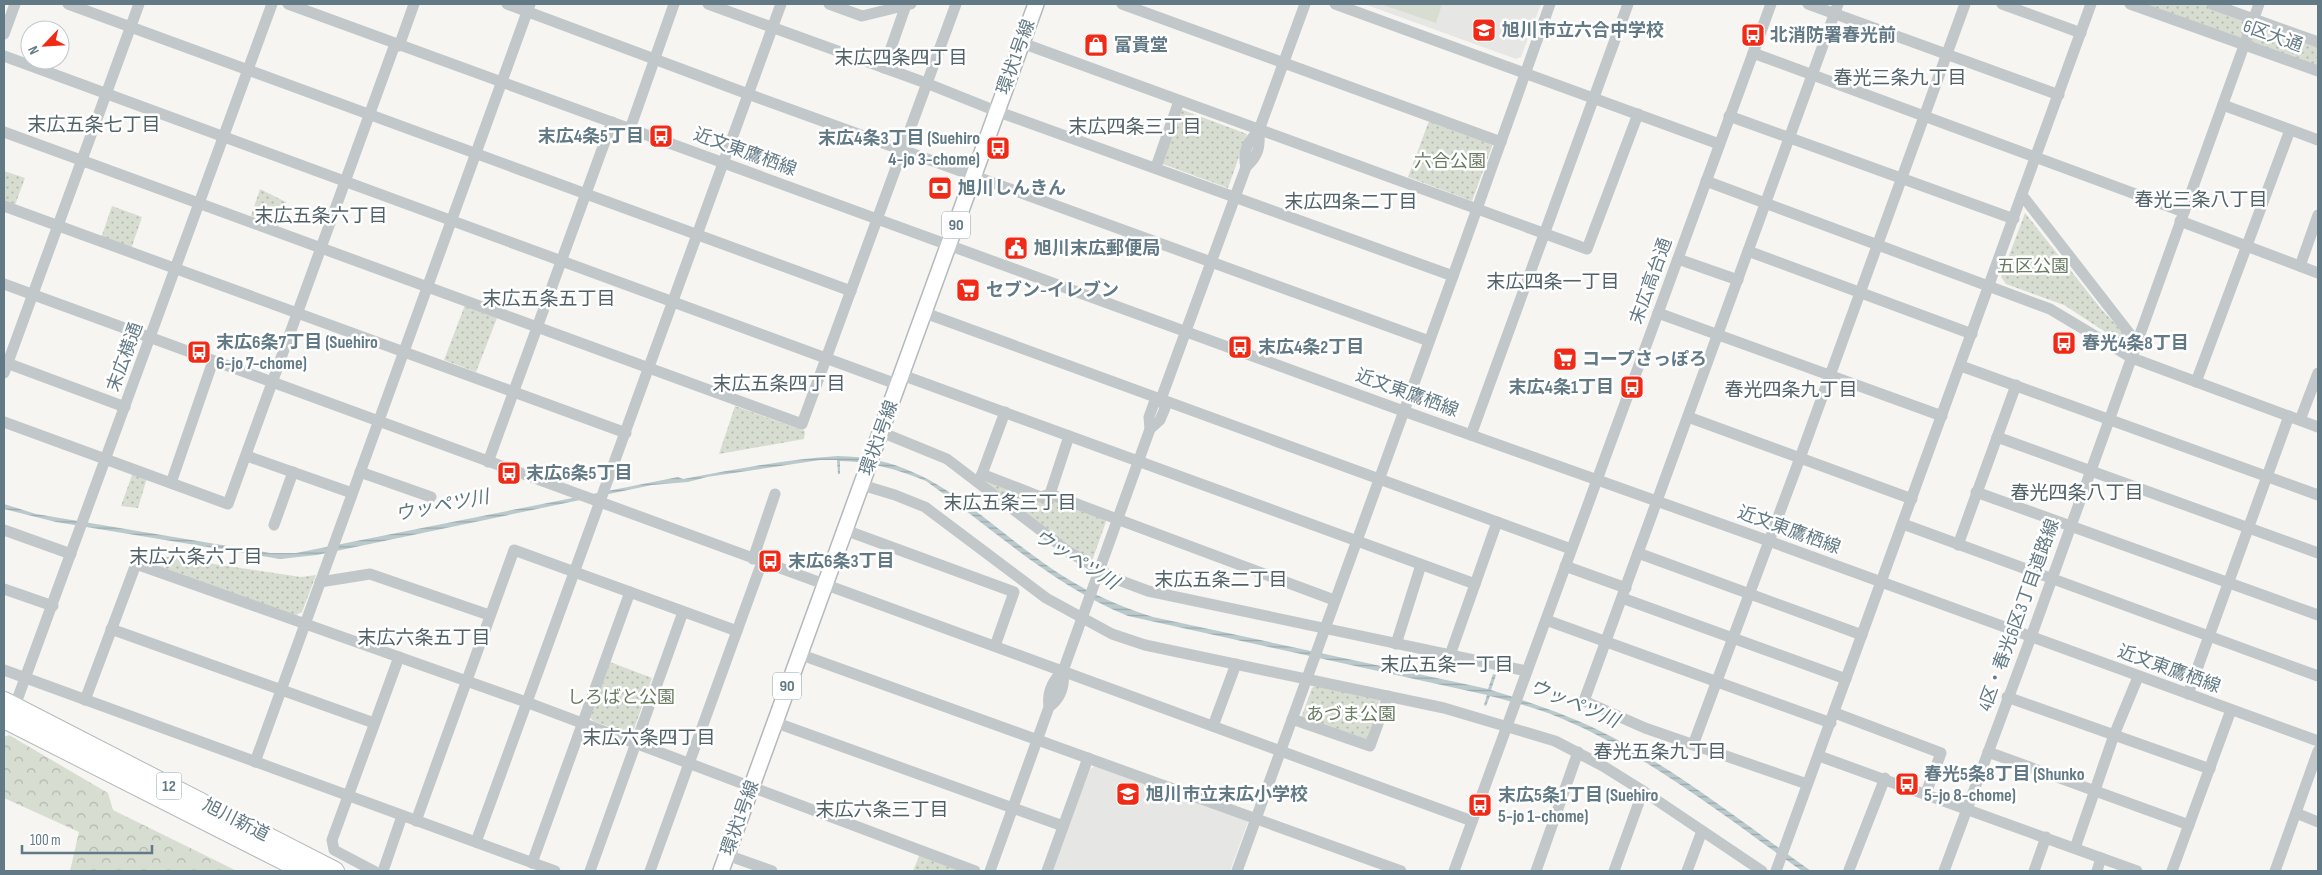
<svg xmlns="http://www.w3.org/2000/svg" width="2322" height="875" font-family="'Sofia Sans Condensed','Noto Sans JP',sans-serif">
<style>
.built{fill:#e6e7e5}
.forest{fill:url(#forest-crowns)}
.park{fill:url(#park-dots)}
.garden{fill:#d8ddd2}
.water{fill:url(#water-rules)}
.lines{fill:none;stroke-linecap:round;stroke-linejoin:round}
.major-casing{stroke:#b3b9bc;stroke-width:18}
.highway-casing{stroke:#b4b9bb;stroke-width:20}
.minor{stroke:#c2c7ca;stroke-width:11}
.major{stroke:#fff;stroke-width:15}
.highway{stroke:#fff;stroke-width:18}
.labels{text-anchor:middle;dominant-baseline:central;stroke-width:5;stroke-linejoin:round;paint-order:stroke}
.shield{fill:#fff;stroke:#91a2aa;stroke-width:1}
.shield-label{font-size:16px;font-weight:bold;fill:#627a85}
.poi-label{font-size:18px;font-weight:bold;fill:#627a85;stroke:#fff;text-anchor:start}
.street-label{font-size:18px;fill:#627a85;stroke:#fff}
.park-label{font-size:18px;fill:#6a7b62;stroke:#fff}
.neighbourhood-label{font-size:19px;fill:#516269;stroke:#fff}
.water-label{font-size:19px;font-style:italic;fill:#59767b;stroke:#fff}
</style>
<defs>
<pattern id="forest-crowns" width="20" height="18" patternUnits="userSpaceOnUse" patternTransform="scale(1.25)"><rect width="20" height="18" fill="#d8ddd2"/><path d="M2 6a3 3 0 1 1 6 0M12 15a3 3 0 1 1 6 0" fill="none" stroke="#b3b8b0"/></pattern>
<pattern id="park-dots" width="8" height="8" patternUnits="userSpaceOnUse" patternTransform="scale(1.25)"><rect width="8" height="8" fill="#d8ddd2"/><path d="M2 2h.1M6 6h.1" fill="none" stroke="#b3b8b0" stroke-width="1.8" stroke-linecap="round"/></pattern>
<pattern id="water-rules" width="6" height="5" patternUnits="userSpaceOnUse" patternTransform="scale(1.25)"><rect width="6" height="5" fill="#b9c9cc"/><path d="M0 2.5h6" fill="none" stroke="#9aa8ab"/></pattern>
</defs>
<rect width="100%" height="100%" fill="#f6f5f1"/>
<g class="built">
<path d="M1364 4H1541L1521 57 1516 59Z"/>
<path d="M1096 766 1246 819 1248 822 1230 871H1051L1090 769Z"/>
</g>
<path class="forest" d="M9 735 108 793 113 810 237 871H70L79 832 4 798V737Z"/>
<g class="park">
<path d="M2130 4H2211L2318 42V71Z"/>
<path d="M1180 109 1247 134 1228 188 1160 163Z"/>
<path d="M1429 121 1493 144 1472 201 1408 177Z"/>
<path d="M4 171 25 178 15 205 4 201Z"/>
<path d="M260 189 286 202 278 226 251 216Z"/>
<path d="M112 206 142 217 131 249 101 238Z"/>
<path d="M2025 213 2102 310 2132 341 2130 345 2127 346 2064 305 2006 284 2001 277Z"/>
<path d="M465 305 497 318 476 372 444 360Z"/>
<path d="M735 406 805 431 804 439 719 454Z"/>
<path d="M133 472 147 478 138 508 121 506Z"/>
<path d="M986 480 1038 502 1055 499 1107 519 1092 561 1069 547 984 483Z"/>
<path d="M147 554 301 577 316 575 302 612 296 615 144 563Z"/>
<path d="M610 662 652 678 633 732 629 734 593 721 590 717Z"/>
<path d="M1316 685 1380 699 1367 739 1301 718 1312 688Z"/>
<path d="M920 854 966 871H913Z"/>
</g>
<path class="garden" d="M1380 4H1442L1436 23Z"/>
<path class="water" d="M838 456C929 457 976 516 1045 564 1079 588 1114 605 1153 617L1488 689 1493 674 1496 675 1491 690C1532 703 1573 716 1612 737 1682 774 1746 825 1811 871H1802C1721 814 1641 749 1548 713 1529 706 1509 701 1490 696L1486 706 1484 705 1487 695 1128 616C1052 585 992 528 926 481 899 470 869 461 840 461V474H838L837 460H820L707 477 688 482 652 485 317 555 280 559 56 522 4 509V504L36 514 270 553H296L678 477 683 479C734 470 786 459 838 456Z"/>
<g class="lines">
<g class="major-casing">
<path id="major" d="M721 871 1036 4"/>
</g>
<g class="highway-casing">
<g id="highway">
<path d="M4 701 335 871"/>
<path d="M4 719 304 871"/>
</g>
</g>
<g class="minor">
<path d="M68 4 851 291"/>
<path d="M288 4 1395 408 1769 541 2318 741"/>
<path d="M507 4 748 94 1429 341"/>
<path d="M708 4 926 83 996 111 1453 276"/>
<path d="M829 4 862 16 911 4"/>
<path d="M1122 4 1501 142"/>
<path d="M1335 4 1719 144"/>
<path d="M1808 4 2059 95"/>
<path d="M2002 4 2081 33"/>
<path d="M2130 4 2318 71"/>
<path d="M2212 4 2318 42"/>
<path d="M4 34 15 4"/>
<path d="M1022 43 1587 249 1638 114"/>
<path d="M399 46 414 4"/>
<path d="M1753 53 2184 212"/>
<path d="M4 56 899 385"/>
<path d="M884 68 906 5"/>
<path d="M2223 105 2318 140"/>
<path d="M1729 116 2014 219"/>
<path d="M630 129 674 4"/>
<path d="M4 132 802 424 956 4"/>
<path d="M1156 167 1179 101"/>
<path d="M1246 167C1242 151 1248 142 1259 130L1305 4"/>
<path d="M1706 181 2050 309 2132 358 2318 427"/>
<path d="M2022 195 2137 343"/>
<path d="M4 206 626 433"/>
<path d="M2180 221 2318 273"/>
<path d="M1748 251 1972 334"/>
<path d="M1678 259 1738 280"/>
<path d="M2300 266 2318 215"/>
<path d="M4 284 1472 821"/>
<path d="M925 313 1571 549"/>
<path d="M1658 313 1942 416"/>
<path d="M4 362 125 407"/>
<path d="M1961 366 2318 495"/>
<path d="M4 373 139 4"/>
<path d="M902 375 1475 584"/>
<path d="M2196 382 2290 130"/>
<path d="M1688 417 1912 499"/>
<path d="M2300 420 2318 373"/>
<path d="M4 422 228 504 395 44"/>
<path d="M1150 429 1160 420 1165 408 1161 399 1246 167C1259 155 1260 147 1259 130"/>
<path d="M881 432 947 459 1069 552 1116 579 1148 591 1527 671"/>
<path d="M1471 435 1628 4"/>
<path d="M1997 437 2318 553"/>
<path d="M247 456 352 493"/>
<path d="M488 462 612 122"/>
<path d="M360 472 431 497"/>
<path d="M982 474 1005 412"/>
<path d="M978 482 982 474 1041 497 1050 494 1069 436"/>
<path d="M171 483 213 361"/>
<path d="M862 485 895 495 925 507 1046 598 1112 634 1145 645 1444 708 1555 741 1603 766 1643 791 1762 871"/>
<path d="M1976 492 2318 615"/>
<path d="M1050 494 1334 600"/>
<path d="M1903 524 2318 676"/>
<path d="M274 525 293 472"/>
<path d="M4 530 71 554"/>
<path d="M845 530 1014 592 995 646"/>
<path d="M1958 545 2016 385"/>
<path d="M1638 553 1862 635"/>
<path d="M753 559 775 494"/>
<path d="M1565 566 1626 588"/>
<path d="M320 582 370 574 489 615"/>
<path d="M4 589 53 606"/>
<path d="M1622 598 1846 679"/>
<path d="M1546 620 1831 723"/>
<path d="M111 629 374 723"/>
<path d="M1396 644 1421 565"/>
<path d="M799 654 1401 871"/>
<path d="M1450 655 1497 522"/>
<path d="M4 670 555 871"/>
<path d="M1063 671 1150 429 1149 417 1154 403 1161 399"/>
<path d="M2188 694 2289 416"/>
<path d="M2007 697 2210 769"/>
<path d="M85 700 136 564 526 702 975 871"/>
<path d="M13 711 272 4"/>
<path d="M1835 713 1941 753 1926 793"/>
<path d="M1292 719 1370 746 1388 696"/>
<path d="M774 722 1063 826"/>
<path d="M1213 726 1236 664"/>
<path d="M1693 745 1800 458 1965 4"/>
<path d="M1988 752 2189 825"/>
<path d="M1819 756 2137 871"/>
<path d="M255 762 530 4"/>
<path d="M1807 784 1645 728 1584 701 1838 4"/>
<path d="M2296 813 2318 822"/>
<path d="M416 821 514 550 737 631"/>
<path d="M476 842 781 4"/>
<path d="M2075 848 2114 735 2138 677"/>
<path d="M727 855 772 871"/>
<path d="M532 863 630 592"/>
<path d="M1849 870 1885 778"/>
<path d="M374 871 334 850 332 840 399 657"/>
<path d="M383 871 402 816"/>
<path d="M590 871 683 612"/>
<path d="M650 871 762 562"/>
<path d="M990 871 1049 707C1047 693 1052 681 1063 671 1065 686 1061 698 1049 707"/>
<path d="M1047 871 1088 758"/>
<path d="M1237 871 1453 276 1550 4"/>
<path d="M1454 871 1771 4"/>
<path d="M1536 871 1578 752"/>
<path d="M1614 871 1643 791"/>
<path d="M1687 871 1702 831"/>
<path d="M1776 871 2091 4"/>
<path d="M1944 871 2031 637 2259 4"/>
<path d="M2034 871 2046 837"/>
<path d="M2097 871 2101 858"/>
<path d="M2172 871 2231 710"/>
<path d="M2275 871 2318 751"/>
</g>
<use href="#major" class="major"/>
<use href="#highway" class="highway"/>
</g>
<defs>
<g id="school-square" transform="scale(1.25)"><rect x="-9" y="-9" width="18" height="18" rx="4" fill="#ef2b18" stroke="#fff"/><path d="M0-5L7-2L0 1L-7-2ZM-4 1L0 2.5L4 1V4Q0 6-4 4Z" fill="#fff"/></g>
<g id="bus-square" transform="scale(1.25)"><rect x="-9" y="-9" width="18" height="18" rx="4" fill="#ef2b18" stroke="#fff"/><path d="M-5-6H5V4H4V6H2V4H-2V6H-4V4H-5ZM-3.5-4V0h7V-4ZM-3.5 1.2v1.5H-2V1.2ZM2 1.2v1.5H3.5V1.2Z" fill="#fff"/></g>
<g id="shop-square" transform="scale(1.25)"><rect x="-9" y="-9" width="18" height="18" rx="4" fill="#ef2b18" stroke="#fff"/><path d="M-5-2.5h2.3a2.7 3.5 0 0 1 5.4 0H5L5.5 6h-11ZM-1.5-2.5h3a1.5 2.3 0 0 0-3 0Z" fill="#fff"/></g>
<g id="bank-square" transform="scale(1.25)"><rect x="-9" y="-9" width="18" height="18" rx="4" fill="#ef2b18" stroke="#fff"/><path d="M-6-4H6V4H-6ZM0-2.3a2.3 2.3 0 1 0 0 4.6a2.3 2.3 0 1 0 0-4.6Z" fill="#fff"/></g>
<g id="civic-square" transform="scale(1.25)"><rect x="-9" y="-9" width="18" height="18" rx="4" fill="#ef2b18" stroke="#fff"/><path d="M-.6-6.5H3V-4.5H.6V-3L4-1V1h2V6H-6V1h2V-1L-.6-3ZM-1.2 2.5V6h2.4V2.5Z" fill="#fff"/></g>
<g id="supermarket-square" transform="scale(1.25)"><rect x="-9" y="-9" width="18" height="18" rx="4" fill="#ef2b18" stroke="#fff"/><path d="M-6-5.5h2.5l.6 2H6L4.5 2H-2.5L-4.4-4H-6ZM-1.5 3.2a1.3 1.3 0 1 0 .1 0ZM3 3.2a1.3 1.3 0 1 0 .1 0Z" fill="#fff"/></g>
</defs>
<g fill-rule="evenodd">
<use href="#school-square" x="1484" y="30"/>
<use href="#bus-square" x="1753" y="35"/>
<use href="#shop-square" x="1096" y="45"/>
<use href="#bus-square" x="661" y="136"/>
<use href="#bus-square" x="998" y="148"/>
<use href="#bank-square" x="940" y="188"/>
<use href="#civic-square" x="1016" y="248"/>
<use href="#supermarket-square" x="968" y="290"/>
<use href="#bus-square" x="2064" y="343"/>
<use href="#bus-square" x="1240" y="347"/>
<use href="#bus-square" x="199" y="352"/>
<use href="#supermarket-square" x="1565" y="359"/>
<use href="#bus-square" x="1632" y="387"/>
<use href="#bus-square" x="509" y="473"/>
<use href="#bus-square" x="770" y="561"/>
<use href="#bus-square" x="1907" y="784"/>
<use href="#school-square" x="1128" y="794"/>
<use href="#bus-square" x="1480" y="805"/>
</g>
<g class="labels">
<g class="shield">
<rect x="942" y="211.5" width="28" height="27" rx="4"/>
<rect x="773" y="672.5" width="28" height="27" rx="4"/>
<rect x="156.5" y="772.5" width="25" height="27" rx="4"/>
</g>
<g class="shield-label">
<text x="956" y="225">90</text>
<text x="787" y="686">90</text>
<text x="169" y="786">12</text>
</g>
<g class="poi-label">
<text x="1502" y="30">旭川市立六合中学校</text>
<text x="1770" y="35">北消防署春光前</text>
<text x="1114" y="45">富貴堂</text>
<text x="644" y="136" text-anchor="end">末広4条5丁目</text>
<text x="980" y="138" text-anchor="end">末広4条3丁目 (Suehiro<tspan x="980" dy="21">4-jo 3-chome)</tspan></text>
<text x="958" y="188">旭川しんきん</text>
<text x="1034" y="248">旭川末広郵便局</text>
<text x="986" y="290">セブン-イレブン</text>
<text x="216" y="342">末広6条7丁目 (Suehiro<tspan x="216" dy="21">6-jo 7-chome)</tspan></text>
<text x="2082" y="343">春光4条8丁目</text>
<text x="1258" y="347">末広4条2丁目</text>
<text x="1582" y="359">コープさっぽろ</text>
<text x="1614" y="387" text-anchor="end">末広4条1丁目</text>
<text x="526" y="473">末広6条5丁目</text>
<text x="788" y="561">末広6条3丁目</text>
<text x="1924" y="774">春光5条8丁目 (Shunko<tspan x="1924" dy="21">5-jo 8-chome)</tspan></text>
<text x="1146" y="794">旭川市立末広小学校</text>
<text x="1498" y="795">末広5条1丁目 (Suehiro<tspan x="1498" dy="21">5-jo 1-chome)</tspan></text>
</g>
<g class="street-label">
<text transform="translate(2273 36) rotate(20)">6区大通</text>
<text transform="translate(1016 57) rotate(-70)">環状1号線</text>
<text transform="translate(745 152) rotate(20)">近文東鷹栖線</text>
<text transform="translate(1651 281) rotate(-70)">末広高台通</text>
<text transform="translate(125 357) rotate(-70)">末広横通</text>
<text transform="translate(1407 393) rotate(20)">近文東鷹栖線</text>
<text transform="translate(879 438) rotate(-70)">環状1号線</text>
<text transform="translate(1789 530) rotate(20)">近文東鷹栖線</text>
<text transform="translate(2019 615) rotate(-70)">4区・春光6区3丁目道路線</text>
<text transform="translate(2169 669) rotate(20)">近文東鷹栖線</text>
<text transform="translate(740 818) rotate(-70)">環状1号線</text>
<text transform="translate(236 820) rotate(27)">旭川新道</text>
</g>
<g class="park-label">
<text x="1450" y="161">六合公園</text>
<text x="2033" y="266">五区公園</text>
<text x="621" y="697">しろばと公園</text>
<text x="1351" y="714">あづま公園</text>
</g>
<g class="neighbourhood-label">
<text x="901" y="58">末広四条四丁目</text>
<text x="1900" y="78">春光三条九丁目</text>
<text x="94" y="125">末広五条七丁目</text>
<text x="1135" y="127">末広四条三丁目</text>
<text x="2201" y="200">春光三条八丁目</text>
<text x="1351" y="202">末広四条二丁目</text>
<text x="321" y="216">末広五条六丁目</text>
<text x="1553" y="282">末広四条一丁目</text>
<text x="549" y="299">末広五条五丁目</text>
<text x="779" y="384">末広五条四丁目</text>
<text x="1791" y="390">春光四条九丁目</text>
<text x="2077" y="493">春光四条八丁目</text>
<text x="1010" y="503">末広五条三丁目</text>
<text x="196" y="557">末広六条六丁目</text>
<text x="1221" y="580">末広五条二丁目</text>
<text x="424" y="638">末広六条五丁目</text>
<text x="1447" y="665">末広五条一丁目</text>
<text x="649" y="738">末広六条四丁目</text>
<text x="1660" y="752">春光五条九丁目</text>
<text x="882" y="810">末広六条三丁目</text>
</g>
<g class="water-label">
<text transform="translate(442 506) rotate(-11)">ウッペツ川</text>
<text transform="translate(1076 560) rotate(32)">ウッペツ川</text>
<text transform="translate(1574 704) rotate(23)">ウッペツ川</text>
</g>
</g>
<rect width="2322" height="875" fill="none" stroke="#627a85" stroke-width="10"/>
<g transform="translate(45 45) rotate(245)"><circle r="24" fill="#ffffff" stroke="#c0cace"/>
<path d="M0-4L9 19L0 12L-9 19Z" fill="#ef2b18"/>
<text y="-8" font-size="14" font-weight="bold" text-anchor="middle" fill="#627a85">N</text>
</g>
<path d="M22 845v8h130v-8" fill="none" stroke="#627a85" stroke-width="2.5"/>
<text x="30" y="845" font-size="15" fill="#627a85" stroke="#ffffff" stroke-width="4" paint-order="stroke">100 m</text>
</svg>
